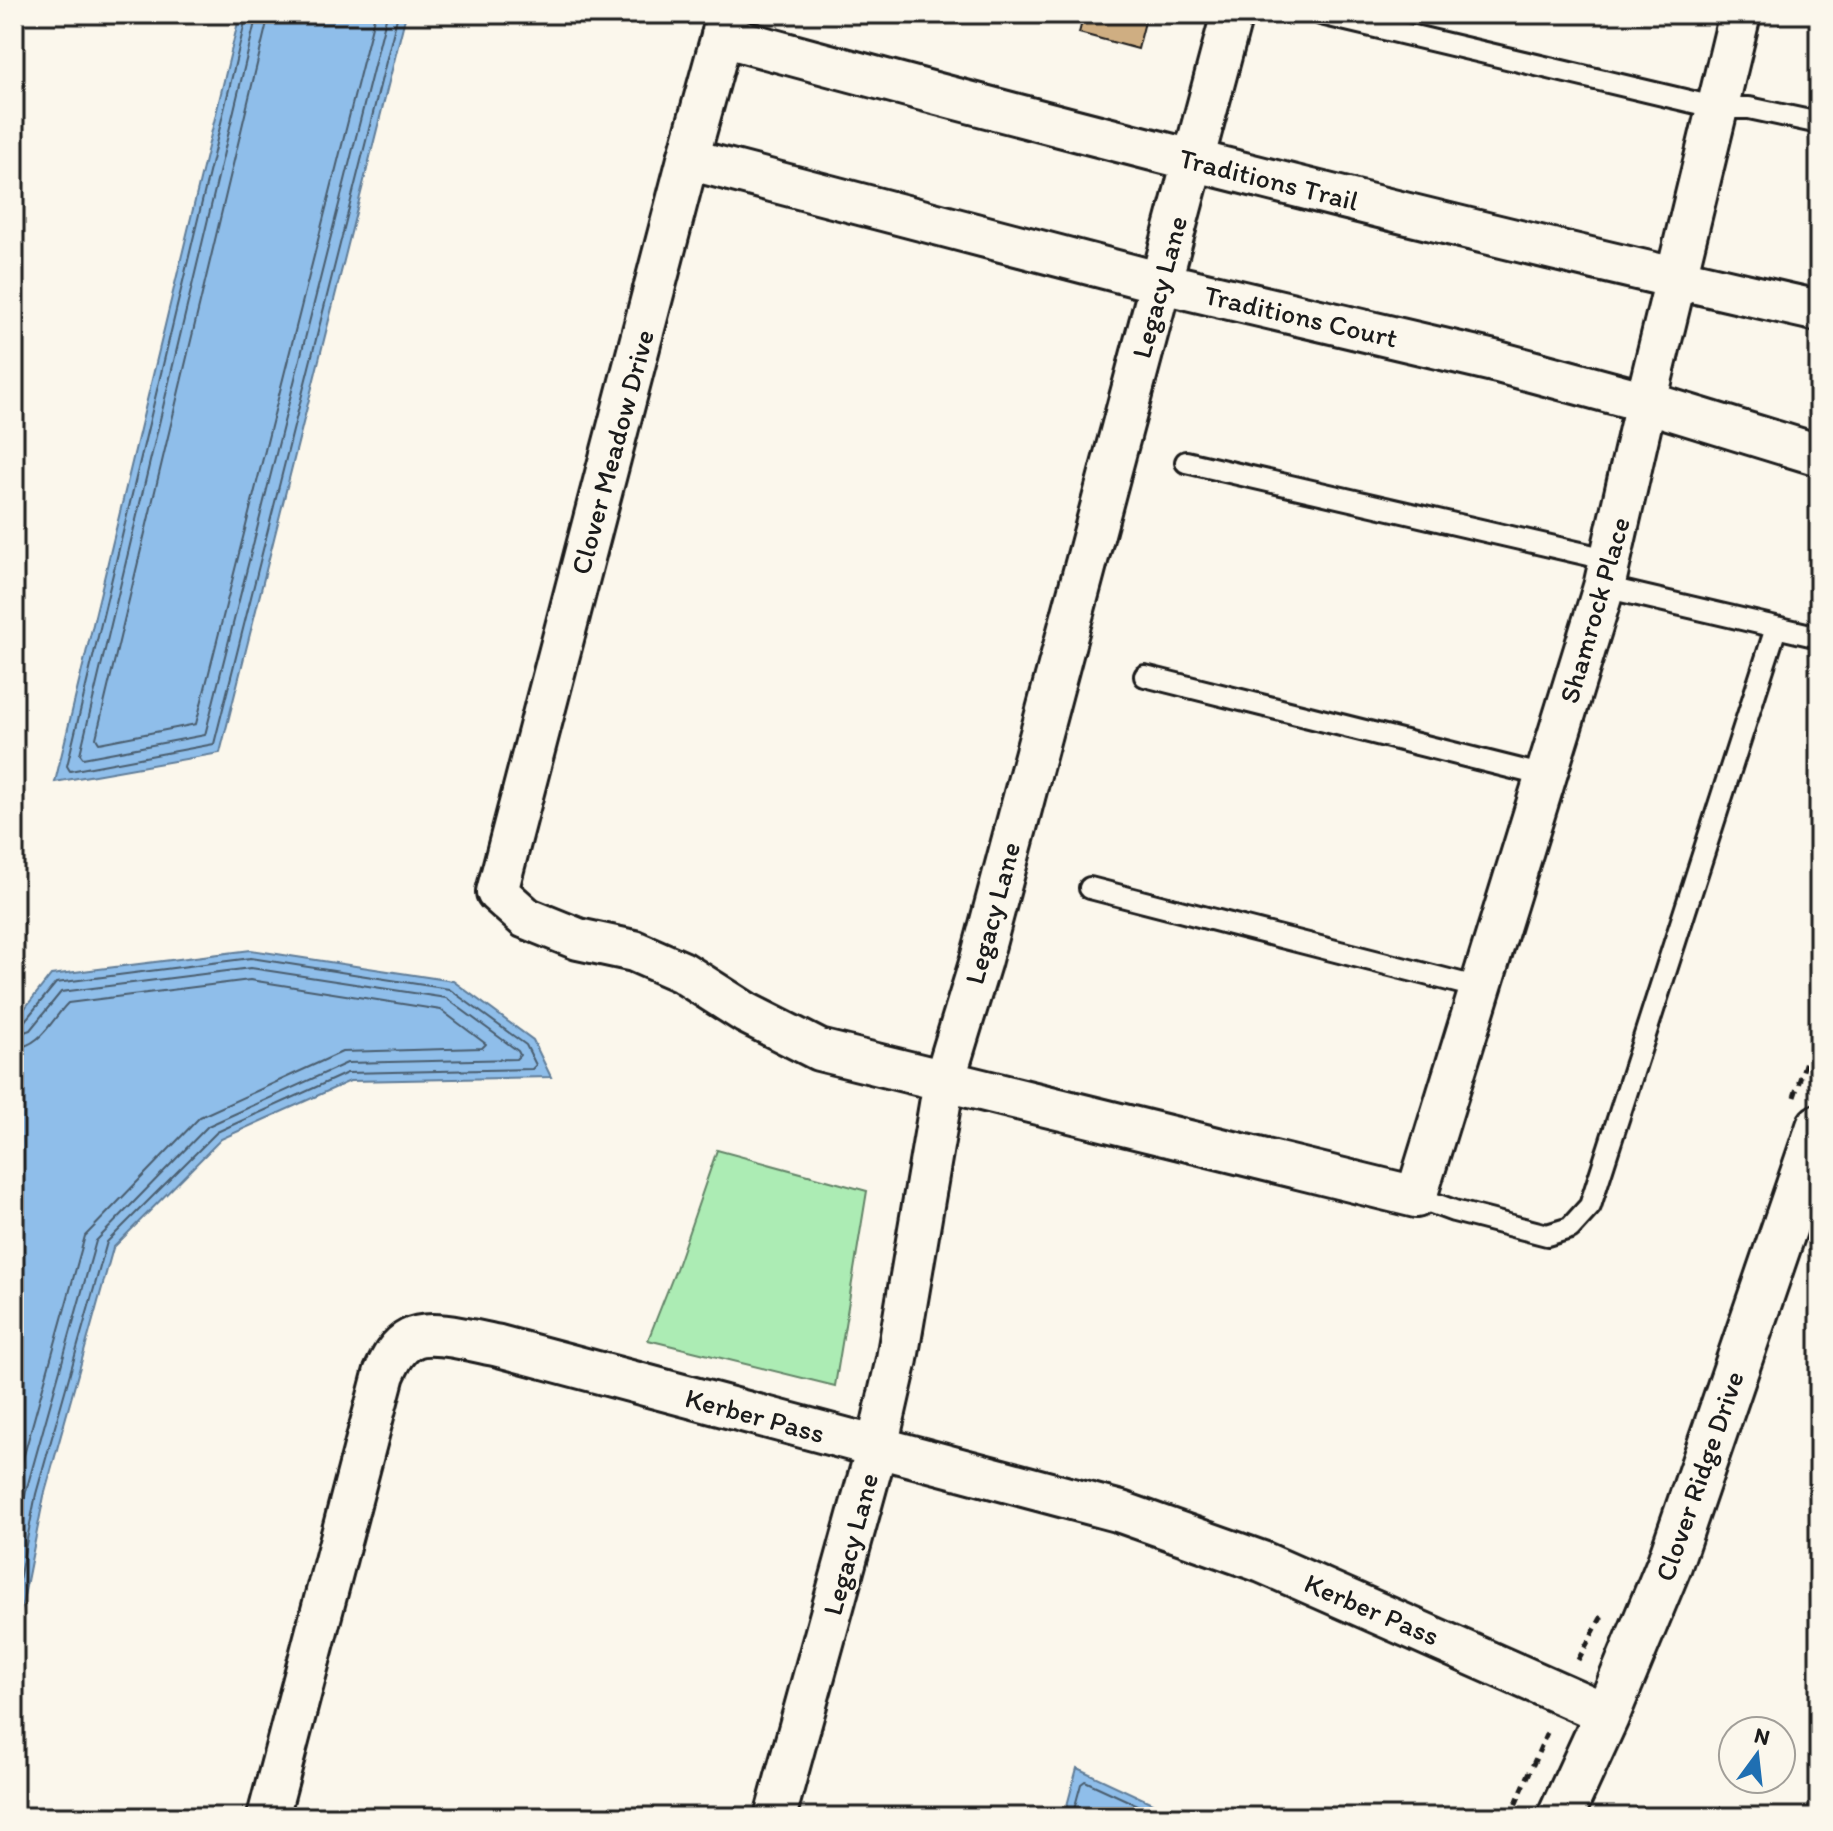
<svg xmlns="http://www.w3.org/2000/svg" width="1833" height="1831" font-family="Itim,sans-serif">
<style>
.green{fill:#acecb4;stroke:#648468;stroke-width:2}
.water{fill:#8fbeea;stroke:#617d98;stroke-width:2}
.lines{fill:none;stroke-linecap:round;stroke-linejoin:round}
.shore{stroke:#4a5d6e;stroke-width:2}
.building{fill:#cfae82;stroke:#1c1c1c;stroke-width:2}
.lane-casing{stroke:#1c1c1c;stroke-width:26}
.street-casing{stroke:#1c1c1c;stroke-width:46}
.secondary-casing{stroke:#1c1c1c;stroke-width:50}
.path{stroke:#1c1c1c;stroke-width:5;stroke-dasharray:8 6;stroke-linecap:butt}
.lane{stroke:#fbf7ec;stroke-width:20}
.street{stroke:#fbf7ec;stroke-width:40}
.secondary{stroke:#fbf7ec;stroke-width:44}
.labels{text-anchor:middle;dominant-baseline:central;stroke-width:6;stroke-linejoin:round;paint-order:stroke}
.street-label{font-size:28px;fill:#1c1c1c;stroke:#fbf7ec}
</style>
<rect width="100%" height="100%" fill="#fbf7ec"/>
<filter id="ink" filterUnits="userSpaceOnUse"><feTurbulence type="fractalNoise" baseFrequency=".0125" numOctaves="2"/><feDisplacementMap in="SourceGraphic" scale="16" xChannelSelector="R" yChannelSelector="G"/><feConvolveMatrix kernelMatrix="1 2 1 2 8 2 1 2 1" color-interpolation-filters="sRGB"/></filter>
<g filter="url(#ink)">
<path class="green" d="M717 1150 867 1191 835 1386 648 1340 676 1269Z"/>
<g class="water">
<path d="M240 14H406L220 753 55 782Z"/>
<path d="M251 950 453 981 533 1040 551 1077 350 1081 221 1139 113 1248 44 1496 14 1646V1022L51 975Z"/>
<path d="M1077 1768 1182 1817H1064Z"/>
</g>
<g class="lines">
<g class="shore">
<path d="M247 14 67 766 70 771 214 744 398 14"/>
<path d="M257 14 80 754 83 758 205 735 387 14"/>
<path d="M269 14 96 738 99 743 196 724 375 14"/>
<path d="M14 1026 23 1023 56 983 251 958 449 989 526 1045 536 1065 532 1069 347 1073 217 1132 107 1242 36 1494 14 1605"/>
<path d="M14 1036 30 1030 61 992 251 968 446 998 518 1051 520 1055 516 1059 347 1063 208 1126 96 1241 26 1491 14 1554"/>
<path d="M14 1048C41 1047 51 1020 68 1003L250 980 441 1010 486 1044 482 1048 342 1052 200 1117 85 1236 14 1491"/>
<path d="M1072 1817 1081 1784 1085 1781 1163 1817"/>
</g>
</g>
<path class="building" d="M1084 14H1147L1138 49 1079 33Z"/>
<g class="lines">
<g class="lane-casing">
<g id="lane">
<path d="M1321 14 1718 108H1749L1819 123"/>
<path d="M1186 462 1611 560"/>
<path d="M1604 587 1819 637"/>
<path d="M1145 676 1545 776"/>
<path d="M1090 888 1480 988"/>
<path d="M1416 1197 1454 1211 1547 1235 1570 1228 1590 1206 1776 628"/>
</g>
</g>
<g class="street-casing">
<g id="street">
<path d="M728 14 688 159 497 892 526 918 578 939 634 951 682 972 746 1013 819 1050 1416 1197 1604 587 1646 402 1740 14"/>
<path d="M722 36C1086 135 1451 228 1819 311"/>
<path d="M688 159 1162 283 1498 362 1646 402 1819 455"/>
<path d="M268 1817 384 1374C390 1361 397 1346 411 1339 431 1328 477 1342 499 1346L1121 1512 1262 1562 1607 1714"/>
<path d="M775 1817 877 1447 897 1359 944 1081 980 963 1232 14"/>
</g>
</g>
<g class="secondary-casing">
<path id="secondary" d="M1560 1817 1606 1717 1669 1565 1819 1127"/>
</g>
<g class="path">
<path d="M1794 1097 1819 1022"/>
<path d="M1578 1660 1602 1616"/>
<path d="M1510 1817 1549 1728"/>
</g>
<use href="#lane" class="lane"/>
<use href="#street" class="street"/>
<use href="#secondary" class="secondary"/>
</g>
</g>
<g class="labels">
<g class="street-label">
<text transform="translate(1269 179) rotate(14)">Traditions Trail</text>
<text transform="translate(1159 287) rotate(-75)">Legacy Lane</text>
<text transform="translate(1301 316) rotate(13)">Traditions Court</text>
<text transform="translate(612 452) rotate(-75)">Clover Meadow Drive</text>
<text transform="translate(1594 610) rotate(-74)">Shamrock Place</text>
<text transform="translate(992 913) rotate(-75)">Legacy Lane</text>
<text transform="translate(755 1415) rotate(15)">Kerber Pass</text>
<text transform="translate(1699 1476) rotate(-71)">Clover Ridge Drive</text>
<text transform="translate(850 1544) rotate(-75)">Legacy Lane</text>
<text transform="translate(1372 1609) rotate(23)">Kerber Pass</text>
</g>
</g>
<rect width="1833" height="1831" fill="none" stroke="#fbf7ec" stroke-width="48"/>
<rect x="24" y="24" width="1785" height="1783" fill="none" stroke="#1c1c1c" stroke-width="3" filter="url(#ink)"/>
<g transform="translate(1757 1755) rotate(15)"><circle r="38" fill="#fbf7ec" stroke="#a29f99" stroke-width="2"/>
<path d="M0-6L14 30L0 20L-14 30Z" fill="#1f6fb2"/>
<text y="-12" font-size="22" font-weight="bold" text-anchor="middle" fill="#1c1c1c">N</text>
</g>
</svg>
